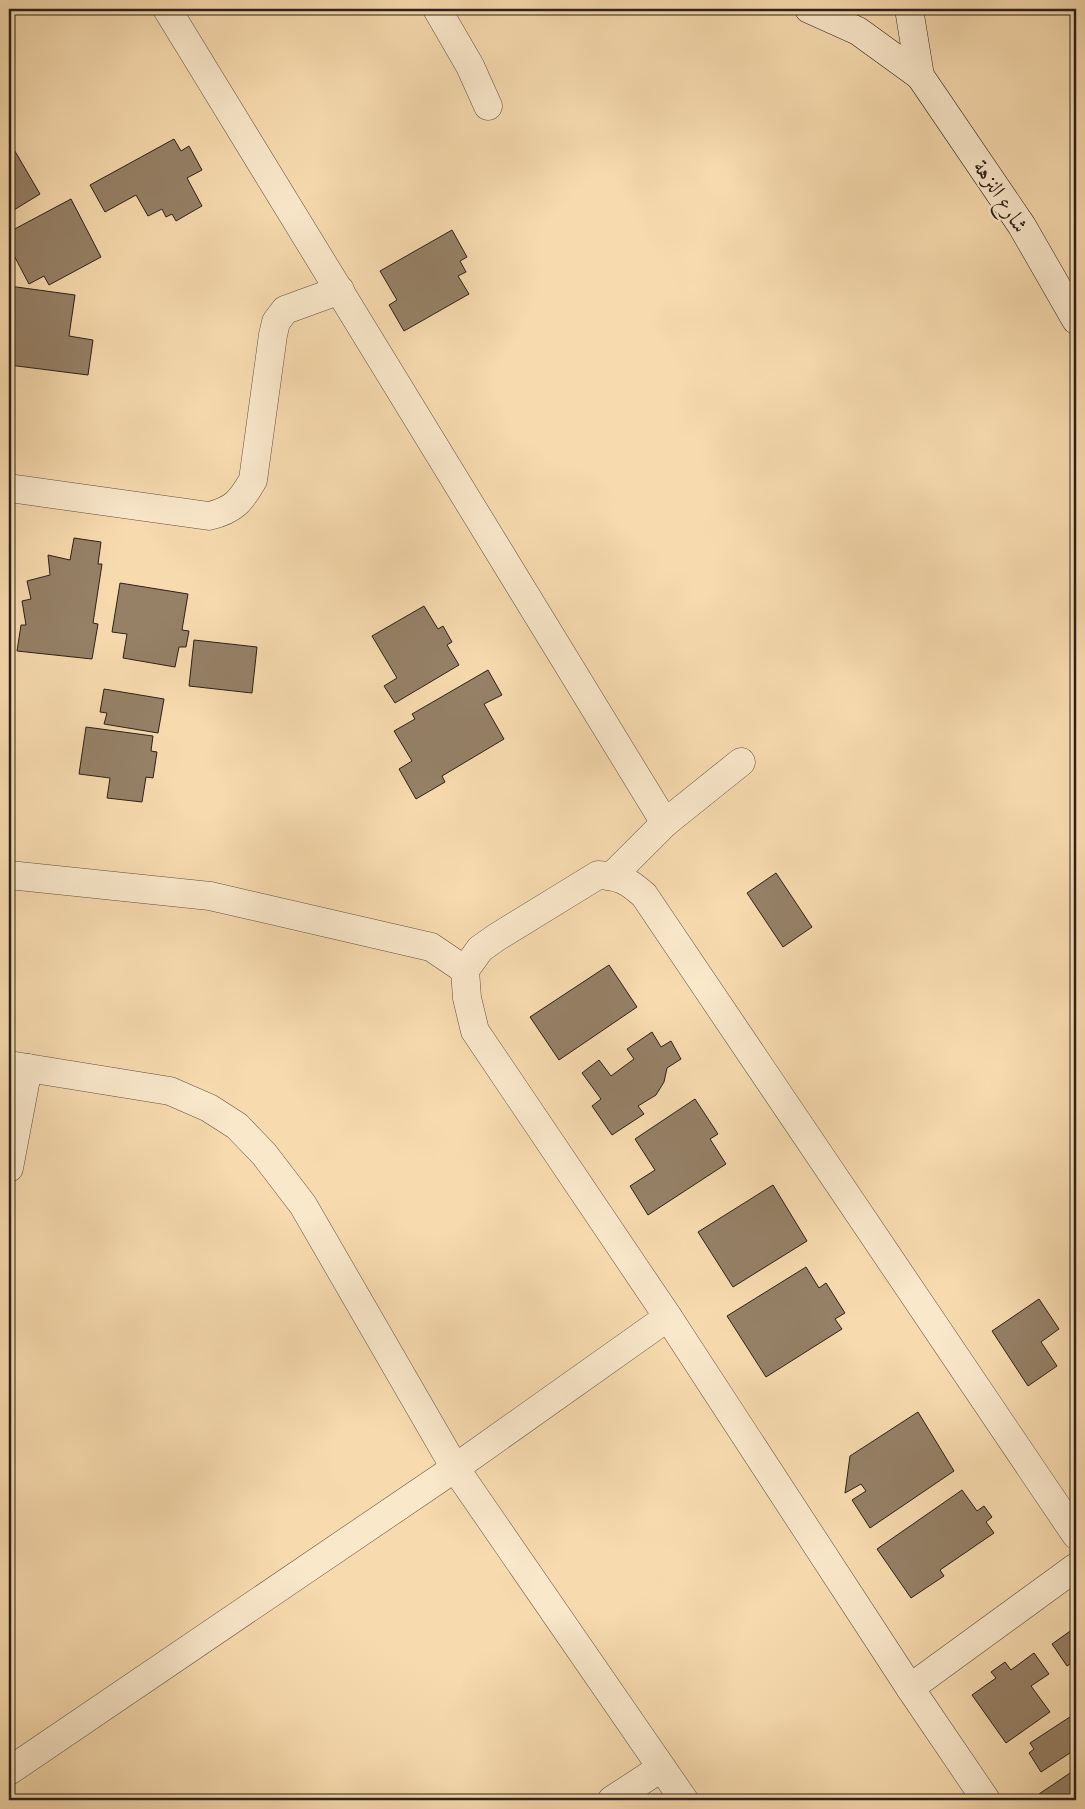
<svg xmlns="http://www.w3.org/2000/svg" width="1085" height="1809" font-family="'EB Garamond',Amiri,serif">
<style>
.building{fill:#968167;stroke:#2c201a}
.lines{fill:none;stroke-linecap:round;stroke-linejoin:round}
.street-casing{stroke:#5f4f3f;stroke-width:29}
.secondary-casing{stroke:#2c201a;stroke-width:29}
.street{stroke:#fae8cb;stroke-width:28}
.secondary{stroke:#fae8cb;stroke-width:28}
.labels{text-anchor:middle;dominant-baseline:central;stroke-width:4;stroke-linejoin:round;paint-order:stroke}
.street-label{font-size:22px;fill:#2c201a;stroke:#fae8cb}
</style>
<rect width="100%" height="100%" fill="#f7dbaf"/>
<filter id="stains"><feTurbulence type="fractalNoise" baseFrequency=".004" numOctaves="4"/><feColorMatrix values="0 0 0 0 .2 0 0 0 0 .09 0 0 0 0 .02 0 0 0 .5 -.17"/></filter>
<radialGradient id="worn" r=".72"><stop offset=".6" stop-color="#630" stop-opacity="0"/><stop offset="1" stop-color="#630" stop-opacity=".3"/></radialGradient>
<g class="building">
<path d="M174 139 181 151 189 146 202 170 187 178 202 206 176 221 172 214 166 217 162 209 148 216 136 195 105 212 90 185Z"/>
<path d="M9 141 40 194 9 213Z"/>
<path d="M71 199 101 257 49 285 44 276 29 284 9 246V232Z"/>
<path d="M452 230 467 257 460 261 466 272 458 276 469 294 404 331 389 305 397 300 380 271Z"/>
<path d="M9 286 75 295 69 336 93 340 88 375 9 365Z"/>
<path d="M74 538 101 542 98 564H102L93 623 98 624 92 659 17 651 21 625H26L22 601 31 599 27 581 50 575 48 555 70 560Z"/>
<path d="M120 583 188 594 182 630 189 631 186 647H179L175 667 123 658 127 634 112 632Z"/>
<path d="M424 606 438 629 443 626 452 642 447 645 459 665 395 703 384 686 397 678 372 636Z"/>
<path d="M194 640 257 647 252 693 189 686Z"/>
<path d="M488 670 502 695 484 704 504 739 442 776 445 782 416 799 399 769 412 761 394 731 415 719 412 714Z"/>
<path d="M104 689 164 699 158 733 104 724 107 713 100 712Z"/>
<path d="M86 727 153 736 151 751 157 752 153 778 146 777 142 802 107 798 110 778 79 774Z"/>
<path d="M776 873 812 927 783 947 747 893Z"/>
<path d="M609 965 637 1007 559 1060 530 1017Z"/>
<path d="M652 1032 661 1047 671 1041 681 1059 667 1068 664 1082 656 1095 638 1106 644 1114 612 1135 592 1106 601 1099 582 1073 599 1060 611 1076 634 1059 627 1049Z"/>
<path d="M695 1099 718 1134 710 1139 726 1164 648 1215 630 1186 655 1170 635 1139Z"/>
<path d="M773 1185 807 1241 733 1287 698 1232Z"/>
<path d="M806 1267 819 1288 826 1283 845 1313 835 1319 842 1329 766 1377 727 1316Z"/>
<path d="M1039 1299 1059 1329 1041 1342 1057 1366 1028 1386 992 1331Z"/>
<path d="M918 1412 954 1471 870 1528 852 1500 866 1491 861 1484 845 1493 850 1456Z"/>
<path d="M962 1490 977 1511 984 1506 992 1517 986 1522 994 1533 940 1570 944 1576 911 1598 877 1549Z"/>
<path d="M1076 1627V1660L1067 1666 1052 1644Z"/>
<path d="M1034 1653 1049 1674 1031 1686 1050 1712 1006 1743 972 1695 996 1678 991 1672 1005 1662 1011 1670Z"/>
<path d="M1076 1713V1749L1041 1772 1029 1753 1034 1749 1030 1743Z"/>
<path d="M1076 1769V1800H1043L1039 1794Z"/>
</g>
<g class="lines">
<g class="street-casing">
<g id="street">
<path d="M167 9 665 823"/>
<path d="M437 9 470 66 488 106"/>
<path d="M9 488 209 516C234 510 241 501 253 480L273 335 276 322 285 310 340 290"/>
<path d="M9 875 210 896 431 947 465 970"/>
<path d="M612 876 665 823 741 762"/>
<path d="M9 1065 170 1091 209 1108 237 1126 264 1154 303 1205 455 1468 684 1800"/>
<path d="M9 1168 28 1068"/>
<path d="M910 1688 1076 1567"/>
<path d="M9 1771 455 1468 668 1317"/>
<path d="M612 1800 661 1768"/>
<path d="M986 1800 910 1688 668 1317 475 1031 467 998 465 970 480 949 497 937 598 875C620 876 628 881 644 895L1076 1535"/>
</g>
</g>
<g class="secondary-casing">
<g id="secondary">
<path d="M809 9 858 31 920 76 909 9"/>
<path d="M920 76 1022 226 1076 320"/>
</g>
</g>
<use href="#street" class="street"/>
<use href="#secondary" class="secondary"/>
</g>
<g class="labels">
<g class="street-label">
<text transform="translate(1001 196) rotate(57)">شارع النزهة</text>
</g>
</g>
<rect width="1085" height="1809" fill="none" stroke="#f7dbaf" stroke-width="30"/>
<rect x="10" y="10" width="1065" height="1789" fill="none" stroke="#2c201a" stroke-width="2.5"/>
<rect x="15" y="15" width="1055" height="1779" fill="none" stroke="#2c201a"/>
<rect width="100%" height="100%" filter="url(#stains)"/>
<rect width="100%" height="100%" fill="url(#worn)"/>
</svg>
